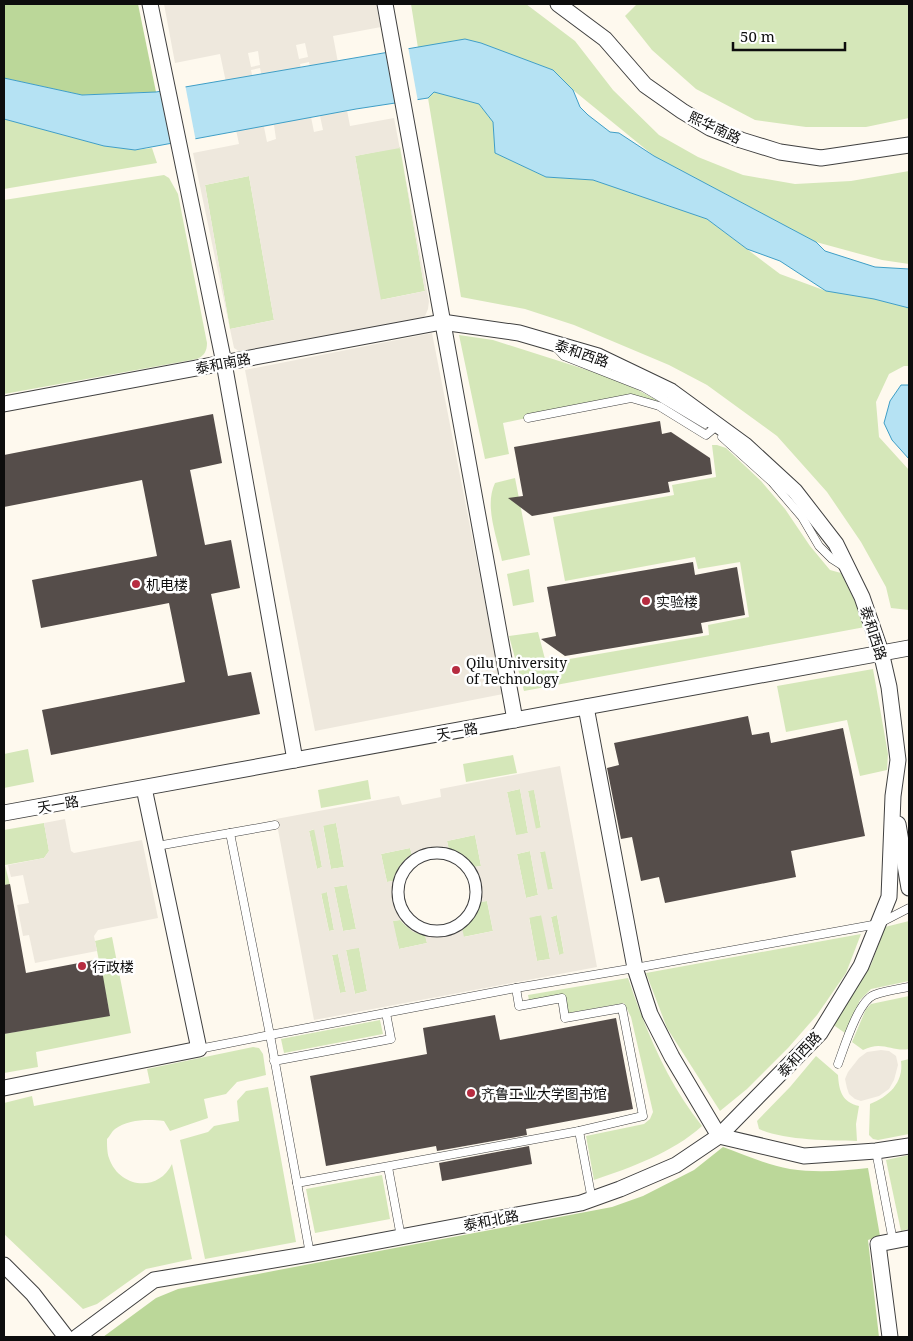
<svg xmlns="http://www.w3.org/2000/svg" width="913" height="1341" font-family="'Noto Serif','Noto Sans SC',serif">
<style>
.green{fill:#d5e7b9}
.forest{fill:#bbd799}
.plaza{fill:#eee8dd;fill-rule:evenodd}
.water{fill:#b5e2f3;stroke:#3f9ec6}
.pier{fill:#fef9ee}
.building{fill:#554d4a}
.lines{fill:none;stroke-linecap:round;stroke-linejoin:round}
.service-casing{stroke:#404040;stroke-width:9}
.pedestrian-casing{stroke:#404040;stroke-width:13}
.minor-casing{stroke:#404040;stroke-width:17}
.service{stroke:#fff;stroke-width:8}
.pedestrian{stroke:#fff;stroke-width:11}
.minor{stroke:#fff;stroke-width:15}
.poi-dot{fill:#b62c40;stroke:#fff;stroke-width:2}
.labels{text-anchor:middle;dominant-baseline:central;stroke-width:5;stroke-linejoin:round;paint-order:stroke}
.street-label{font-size:14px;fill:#0d0d0d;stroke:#fff}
.poi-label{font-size:14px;fill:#0d0d0d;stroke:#fff;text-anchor:start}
</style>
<rect width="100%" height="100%" fill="#fef9ee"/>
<g class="green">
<path d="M411 4H526L575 41 613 90 659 135 698 157 743 175 795 184 851 181 909 171V264L882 260 816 242 654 156 573 90 553 70 481 43 465 39 418 48Z"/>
<path d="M637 4H909V118L866 127H806L755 120 696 89 652 50 625 16Z"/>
<path d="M434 92 479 104 493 122 495 153 546 177 593 180 707 219 780 274 826 291 874 299 909 308V366H904L889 374 876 402 879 437 909 470V610L891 608 886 587 861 542 827 492 777 436 707 385 669 365 574 325 525 309 461 297 428 98Z"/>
<path d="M4 119 104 146 135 150 152 148 157 163 4 189Z"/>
<path d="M400 147 425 291 380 300 355 156Z"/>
<path d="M164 175 169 178 178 194 207 343C207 351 204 356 197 359L4 394V200Z"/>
<path d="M249 176 274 320 230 329 205 185Z"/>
<path d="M459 335 493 340 603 375 636 389 675 410H669L630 396 503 423 509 454 485 459Z"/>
<path d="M712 445H717L726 448 761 481 785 509 810 546 830 570 841 573 863 618 865 627 524 691 509 636 538 632 546 663 709 635 708 625 749 617 740 562 698 569 695 557 565 581 553 517 674 495 672 485 716 477Z"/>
<path d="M515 478 530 555 502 561C497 537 484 506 495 483Z"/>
<path d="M529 569 534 602 513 606 507 574Z"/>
<path d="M873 669 888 754 887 770 860 776 847 720 786 732 777 686Z"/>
<path d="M28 749 34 782 4 788V754Z"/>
<path d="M513 755 517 773 466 782 463 764Z"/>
<path d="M368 780 371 799 321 808 318 790Z"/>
<path d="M520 789 528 833 516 836 507 792Z"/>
<path d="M534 789 541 828 535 829 528 791Z"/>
<path d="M44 823 49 851 44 858 5 865 11 889 4 890V830Z"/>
<path d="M336 823 344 867 331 869 323 825Z"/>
<path d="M315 829 322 867 317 869 309 831Z"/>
<path d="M475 835 481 866 474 867 465 856 449 850 447 841Z"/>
<path d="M410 848 412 855C403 859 395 871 393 881L387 882 381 854Z"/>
<path d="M530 851 538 895 526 898 517 854Z"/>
<path d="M546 851 553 889 547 890 540 852Z"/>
<path d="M347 885 356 929 343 931 334 887Z"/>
<path d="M327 892 334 930 329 931 321 893Z"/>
<path d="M487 901 493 931 463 937 461 928C470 924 478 912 479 902Z"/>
<path d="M542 915 550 959 537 961 529 917Z"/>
<path d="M557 915 564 954 559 955 551 917Z"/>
<path d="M400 920C406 927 416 934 425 935L427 943 399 949 392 921Z"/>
<path d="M909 921V981L871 989 860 1000 845 1033 832 1024 871 965 885 927Z"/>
<path d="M861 934 846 973 817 1015 788 1048 747 1089 720 1111 667 1028 646 973Z"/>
<path d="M112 937 131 1033 36 1052 38 1067 4 1073V1034L110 1015 95 941Z"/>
<path d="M359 947 367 991 355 994 346 950Z"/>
<path d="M338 954 346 992 340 993 332 955Z"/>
<path d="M628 978C646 1031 667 1082 702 1126 672 1153 632 1167 594 1180L586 1136 644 1124 650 1119 653 1112 631 1017 624 1003 568 1013 565 995 529 1000 528 995Z"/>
<path d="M909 996V1049C892 1052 882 1040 863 1050L852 1042 866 1009 871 1004Z"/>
<path d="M380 1020 383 1034 284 1053 281 1039Z"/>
<path d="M253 1047 259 1048 263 1054 266 1075 237 1082 226 1094 204 1099 208 1118 170 1131 164 1121C149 1119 128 1119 115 1129 112 1131 110 1136 107 1139 107 1144 107 1153 109 1158 119 1188 158 1193 172 1164L192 1259 146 1269 97 1304 83 1309 4 1234V1103L32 1096 34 1106 150 1083 147 1069Z"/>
<path d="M816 1056 838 1075C839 1091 842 1102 859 1106L856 1124 857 1141C831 1141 781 1140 759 1129L757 1121 790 1087Z"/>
<path d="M909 1059V1134L878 1140 873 1139 869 1135 870 1104C888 1097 904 1083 901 1061Z"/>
<path d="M268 1087 296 1242 205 1259 180 1140 208 1132 214 1126 239 1121 237 1101 246 1091Z"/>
<path d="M909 1155V1229L901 1231 886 1160Z"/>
<path d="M382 1175 390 1219 315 1233 306 1189Z"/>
</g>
<g class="forest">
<path d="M4 4H138L156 92 82 95 4 78Z"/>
<path d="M723 1147C745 1155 767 1165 790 1169 816 1173 842 1171 868 1168L880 1236 868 1240 879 1337H103L156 1298 178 1289 612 1207 643 1196 694 1170Z"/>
</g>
<g class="plaza">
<path d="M164 4H376L381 27 333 36 350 126 394 118 429 301 428 309 425 316 418 320 242 353 234 348 193 153 239 144 220 54 175 63ZM305 43 308 57 299 59 296 45ZM258 51 260 65 251 67 248 53ZM309 62 312 76 303 78 300 64ZM260 68 263 82 254 84 251 70ZM320 116 323 130 314 132 311 117ZM274 125 276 139 267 142 264 127ZM400 148 425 291 381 300 355 156ZM249 176 274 320 230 329 205 185Z"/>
<path d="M432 333 503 694 315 731 245 370Z"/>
<path d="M560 766 597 967 314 1020 276 819 399 796 402 805 441 797 440 789ZM520 789 528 833 516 835 507 792ZM534 790 541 827 536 829 528 791ZM336 823 344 867 331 869 323 826ZM314 829 322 867 317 869 309 831ZM475 835 481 866 474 867 465 856 449 850 447 841ZM410 848 412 855 407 857 398 869 393 881 387 882 381 854ZM530 851 538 895 526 898 517 854ZM545 851 553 889 548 890 540 852ZM430 853H443L455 857 465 864 472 874 476 886V898L472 910 465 920 455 927 443 931H431L419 928 409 920 401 910 397 899V886L401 874 408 864 418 857ZM347 885 356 929 343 931 334 887ZM327 892 334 930 329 931 321 894ZM487 901 493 931 464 937 462 928 467 925 477 914 479 902ZM541 915 550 959 537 961 529 918ZM557 915 564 953 559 955 551 917ZM400 920 413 932 425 935 427 943 399 949 393 921ZM359 948 367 991 355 994 346 950ZM338 954 346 992 340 993 332 955Z"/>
<path d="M65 819 71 851 74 853 142 840 158 918 98 930 94 936 97 951 35 963 29 935 23 936 17 905 29 903 23 875 11 877 8 865 44 858 49 851 44 823Z"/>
<path d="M881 1050 889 1051 896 1056 898 1065 894 1080 889 1089 879 1096 861 1101 855 1099 849 1094 847 1088 845 1079 848 1072 859 1058 867 1052Z"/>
</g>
<g class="water">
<path d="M465 39 481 43 553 70 573 90 580 107 588 115 610 132 619 133 654 156 816 242 825 251 875 267 909 269V308L874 299 826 291 780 261 747 249 707 219 593 180 546 177 495 153 493 122 479 104 434 92 428 98 356 109 135 150 104 146 4 119V78L82 95 156 92Z"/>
<path d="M901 385H909V459L892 440 884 423 890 401Z"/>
</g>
<g class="pier">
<path d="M408 46 418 102 397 105 387 49Z"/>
<path d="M185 84 196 142 174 146 164 88Z"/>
</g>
<g class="building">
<path d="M213 414 222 463 190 470 205 545 231 540 240 588 211 594 228 676 251 672 260 714 51 755 42 710 185 682 169 603 41 628 32 580 157 556 142 480 4 507V455Z"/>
<path d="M660 421 662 434 671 432 710 458 712 474 668 482 670 492 532 516 508 498 523 496 514 447Z"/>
<path d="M693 562 695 575 737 567 745 615 701 623 703 633 565 656 541 639 556 636 547 587Z"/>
<path d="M748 716 752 735 769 732 771 743 843 728 865 836 791 851 796 877 665 903 659 877 641 881 632 837 621 839 607 768 619 765 614 743Z"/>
<path d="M10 884 26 973 100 959 110 1016 4 1034V885Z"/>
<path d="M495 1015 500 1040 616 1018 633 1109 526 1129 527 1135 437 1151 436 1146 326 1166 310 1076 427 1054 423 1028Z"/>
<path d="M529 1146 532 1164 442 1181 439 1163Z"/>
</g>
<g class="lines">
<g class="service-casing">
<g id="service">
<path d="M555 346 564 356 643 387 705 424"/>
<path d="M528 418 631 398 659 406 706 435 713 429"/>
<path d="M722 437 772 482 802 517 819 546 832 559 843 566"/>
<path d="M157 846 275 825"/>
<path d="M199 1049 270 1035 230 833"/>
<path d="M274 1061 391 1039 386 1013"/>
<path d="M838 1064C844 1048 858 1001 874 995 885 991 898 989 909 987"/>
<path d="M579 1131 592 1200"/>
<path d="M876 1151 893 1241"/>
<path d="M388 1167 401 1237"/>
<path d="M297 1183 579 1131 643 1116 622 1008 565 1018 562 998 519 1006 516 988"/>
<path d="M310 1254 270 1035 516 988 635 968 878 924 909 908"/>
</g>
</g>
<g class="pedestrian-casing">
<circle id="pedestrian" cx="437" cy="892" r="39"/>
</g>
<g class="minor-casing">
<g id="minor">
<path d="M150 4 224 363 295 760"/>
<path d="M385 4 515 720"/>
<path d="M558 4 605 39 645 85 682 111 710 128 741 140 780 152 821 158 909 145"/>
<path d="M4 404 442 322 519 333 598 356 671 391 745 445 795 491 836 544 862 597 881 652 889 687 898 760 893 796 889 897 861 966 820 1033 719 1136 676 1165 620 1189 581 1203 310 1254 154 1280 77 1337"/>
<path d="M586 707 635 968 650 1014 672 1057 719 1136"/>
<path d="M4 813 909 648"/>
<path d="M898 824 909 888"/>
<path d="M4 1088 199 1049 144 788"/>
<path d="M719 1136 804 1156 876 1151 909 1146"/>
<path d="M4 1265 33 1294 66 1337"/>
<path d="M890 1337 878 1244 909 1238"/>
</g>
</g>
<use href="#service" class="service"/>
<use href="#pedestrian" class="pedestrian"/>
<use href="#minor" class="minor"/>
</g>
<g class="poi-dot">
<circle cx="136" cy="584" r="5"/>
<circle cx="646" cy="601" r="5"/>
<circle cx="456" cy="670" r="5"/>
<circle cx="82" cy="966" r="5"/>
<circle cx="471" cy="1093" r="5"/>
</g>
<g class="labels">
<g class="street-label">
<text transform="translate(715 127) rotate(25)">熙华南路</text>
<text transform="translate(582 353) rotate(19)">泰和西路</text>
<text transform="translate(223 363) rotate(-11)">泰和南路</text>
<text transform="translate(874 633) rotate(72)">泰和西路</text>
<text transform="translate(457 731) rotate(-10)">天一路</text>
<text transform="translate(58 804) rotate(-10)">天一路</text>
<text transform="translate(799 1054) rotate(-47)">泰和西路</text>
<text transform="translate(491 1220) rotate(-11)">泰和北路</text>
</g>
<g class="poi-label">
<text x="146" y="584">机电楼</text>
<text x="656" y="601">实验楼</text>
<text x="466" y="662">Qilu University<tspan x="466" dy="16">of Technology</tspan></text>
<text x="92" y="966">行政楼</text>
<text x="481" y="1093">齐鲁工业大学图书馆</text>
</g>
</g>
<rect width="913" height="1341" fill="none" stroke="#0d0d0d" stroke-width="10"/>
<path d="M733 42v8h112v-8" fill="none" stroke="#0d0d0d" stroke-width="2.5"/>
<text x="740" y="42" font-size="15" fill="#0d0d0d" stroke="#ffffff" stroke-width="4" paint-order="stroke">50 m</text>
</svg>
